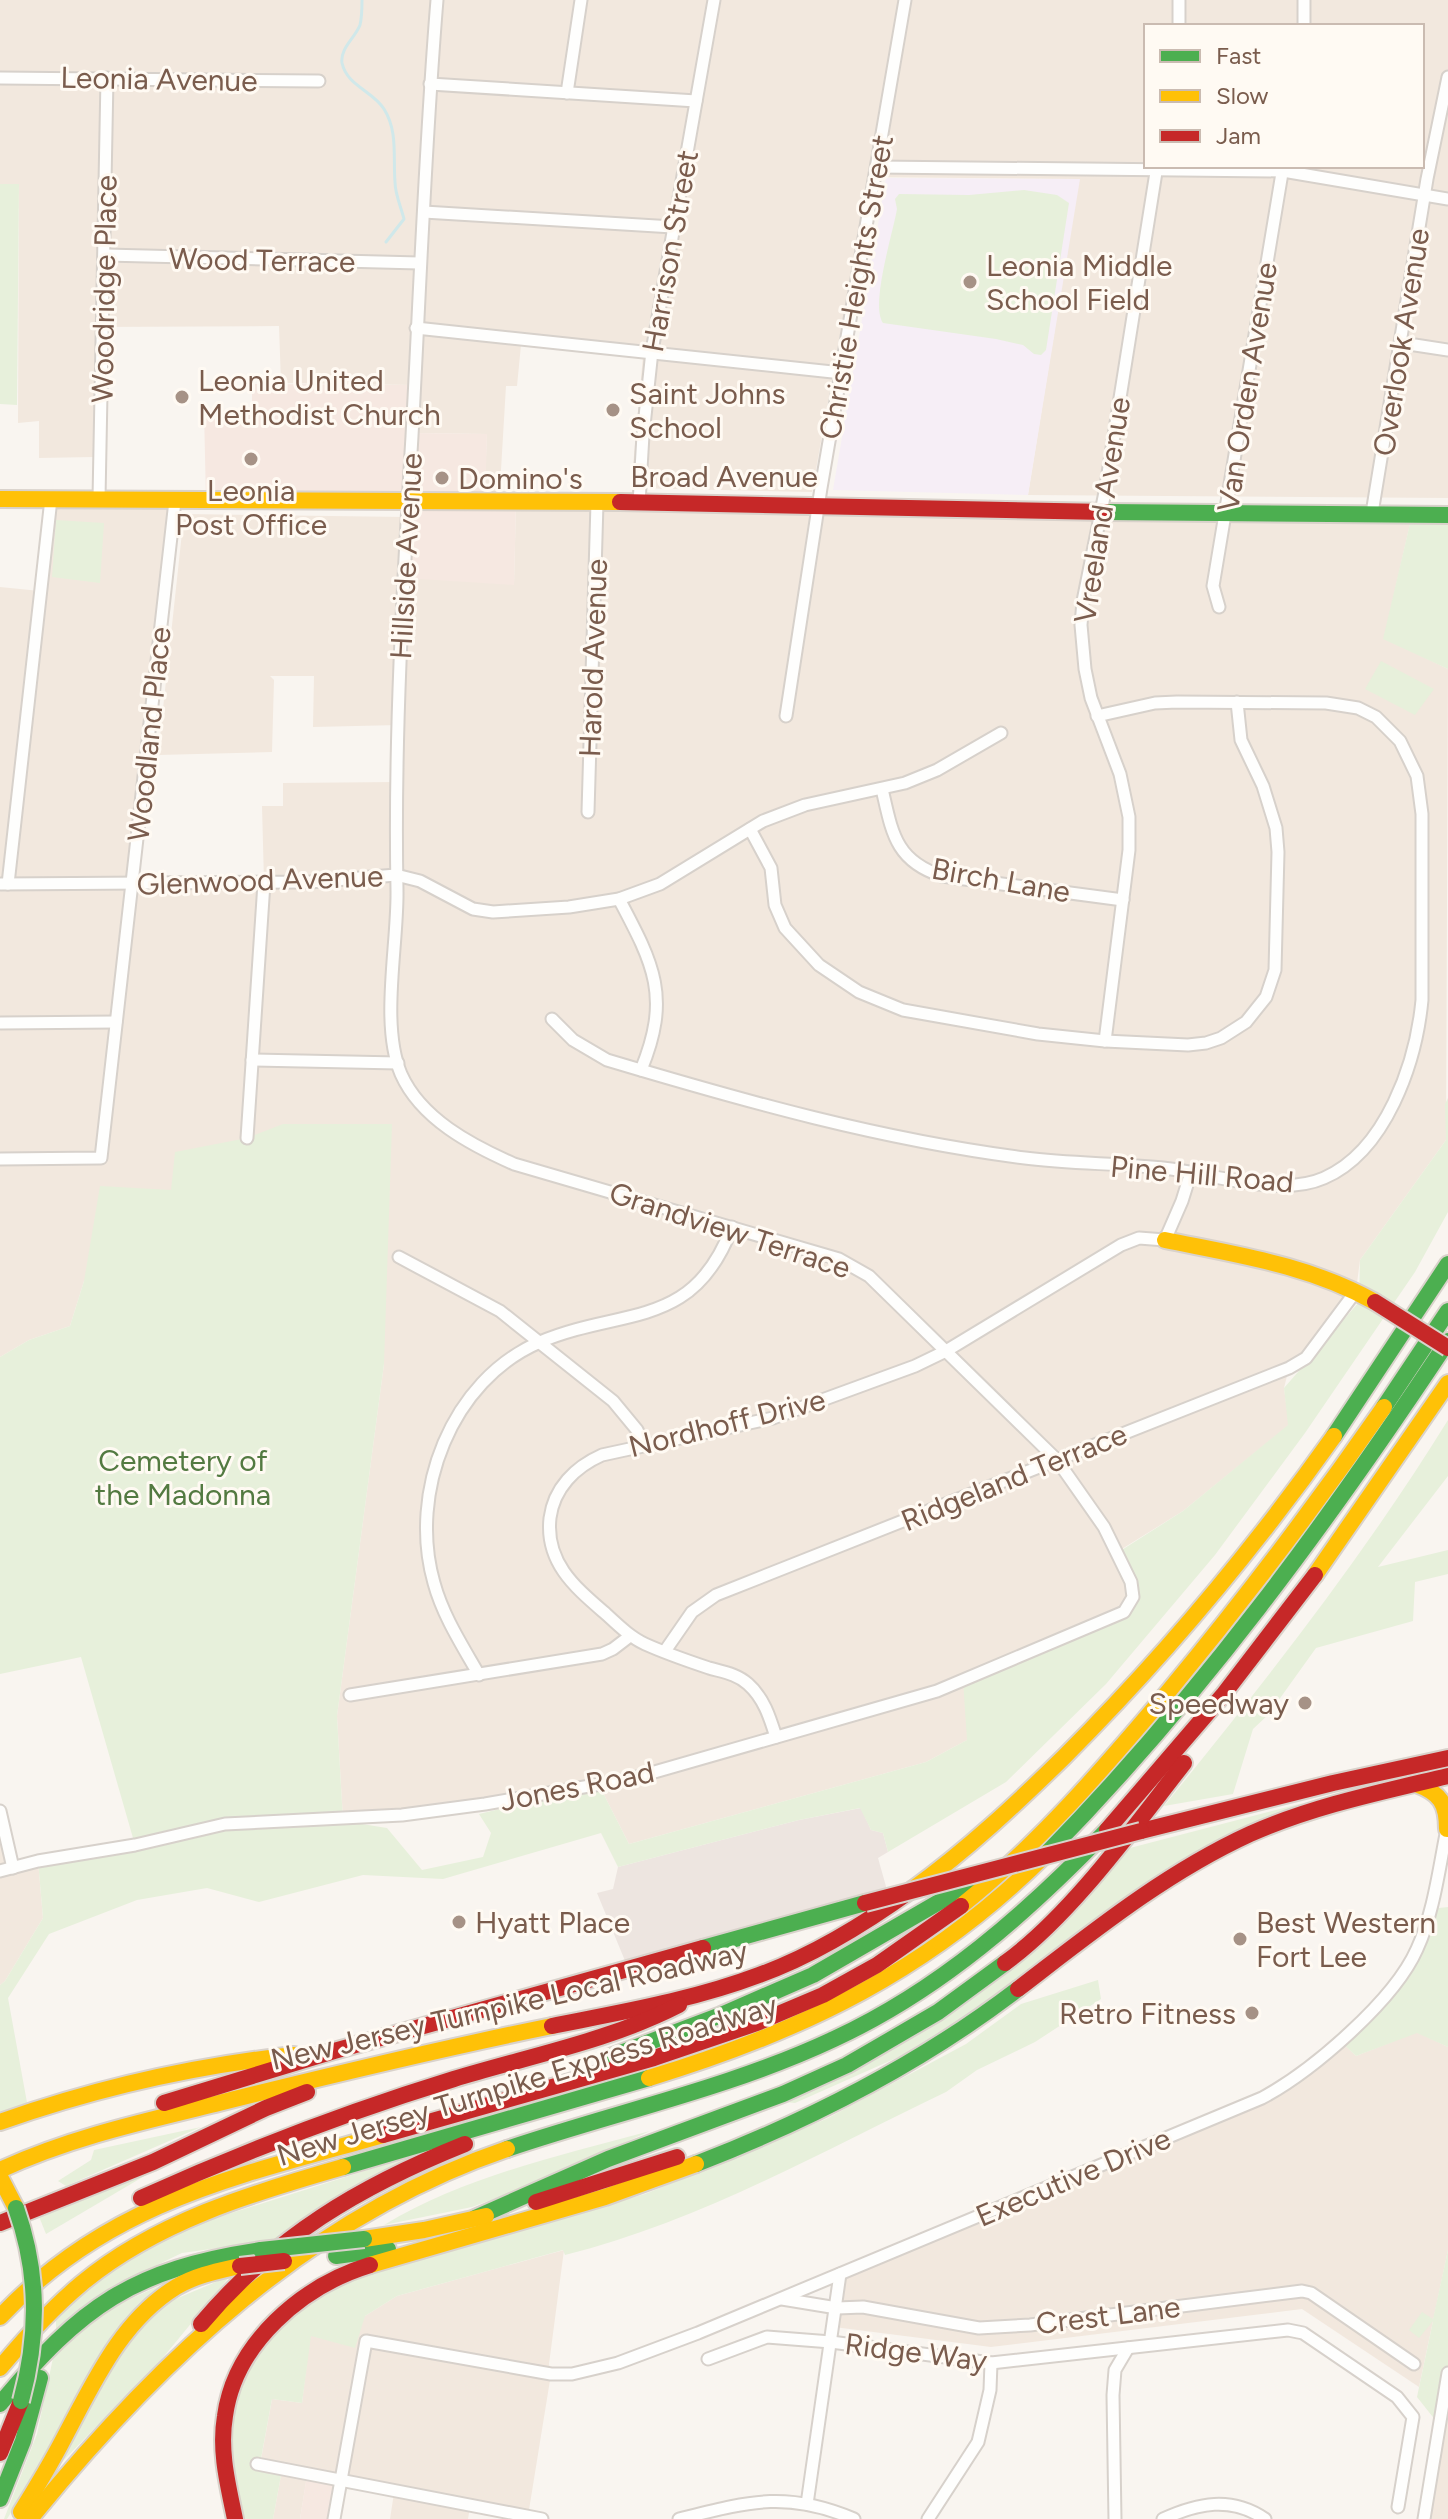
<svg xmlns="http://www.w3.org/2000/svg" width="1448" height="2519" font-family="Figtree,sans-serif">
<style>
.residential{fill:#f2e8de;fill-rule:evenodd}
.commercial{fill:#f6e8e1}
.industrial{fill:#ede5e0}
.education{fill:#f6eef6}
.green{fill:#e7f0db}
.lines{fill:none;stroke-linecap:round;stroke-linejoin:round}
.stream{stroke:#d0e8ea;stroke-width:3}
.street-casing{stroke:#d7d1cb;stroke-width:15}
.fast-casing{stroke:#d9d2cb;stroke-width:20}
.slow-casing{stroke:#d9d2cb;stroke-width:20}
.jam-casing{stroke:#d9d2cb;stroke-width:20}
.street{stroke:#fefefd;stroke-width:11}
.fast{stroke:#4caf50;stroke-width:16}
.slow{stroke:#ffc107;stroke-width:16}
.jam{stroke:#c62828;stroke-width:16}
.fast-bridge-casing{stroke:#d9d2cb;stroke-width:20;stroke-linecap:butt}
.jam-bridge-casing{stroke:#d9d2cb;stroke-width:20;stroke-linecap:butt}
.fast-bridge{stroke:#4caf50;stroke-width:16}
.jam-bridge{stroke:#c62828;stroke-width:16}
.poi-dot{fill:#a69286;stroke:#fffaf3;stroke-width:3}
.labels{text-anchor:middle;dominant-baseline:central;stroke-width:6;stroke-linejoin:round;paint-order:stroke}
.street-label{font-size:30px;fill:#7a5c4d;stroke:#fffaf3}
.poi-label{font-size:30px;fill:#7a5c4d;stroke:#fffaf3;text-anchor:start}
.park-label{font-size:30px;fill:#537a41;stroke:#fffaf3}
</style>
<rect width="100%" height="100%" fill="#f9f5f0"/>
<g class="residential">
<path d="M0 0H1448V498L1028 495 1079 179 868 177 812 492 631 488 643 356 521 345 517 386H506L499 503H484L487 434 412 433 414 385 281 383 279 326 95 327 94 457 39 458V421L18 423 19 185 0 184ZM1146 26H1422V166H1146Z"/>
<path d="M51 499 175 501 132 883 264 882 262 806H283V783L396 782 399 725 313 727 314 676H270L274 680 272 752 158 755 184 514 407 517 514 584 516 503 1412 515 1384 638 1448 669 1446 1140 1360 1260 1356 1291 1330 1328 1289 1368 1284 1388 1289 1425 1183 1511 1117 1552 1131 1582V1605L967 1720V1740L926 1762 629 1844 599 1785 343 1820 337 1716 384 1364 172 1190 84 1281 70 1326 29 1340 0 1357V587L40 591Z"/>
<path d="M0 1811 13 1867 38 1861 43 1918 5 1981 0 1985Z"/>
<path d="M1417 2032 1448 2047V2250L1419 2387 1302 2309 991 2347 834 2327 840 2274 1262 2098 1339 2040 1356 2056Z"/>
<path d="M564 2250 549 2364 551 2374 528 2516 470 2507 468 2519H390L394 2493 307 2476 300 2519H273L282 2470 260 2465 272 2399 302 2403 310 2336 365 2316 397 2296Z"/>
<path d="M1448 2373V2519H1424Z"/>
</g>
<g class="commercial">
<path d="M252 384 414 385 412 433 487 434 485 502 516 503 514 585 404 578 408 503 206 501 204 411 252 410Z"/>
<path d="M307 2475 341 2482 334 2519H300Z"/>
</g>
<path class="industrial" d="M861 1808 871 1830 883 1833 888 1852 878 1858 889 1897 628 1968 597 1893 613 1889 618 1867 799 1820Z"/>
<path class="education" d="M886 178 1080 179 1028 495 833 490Z"/>
<g class="green">
<path d="M0 184H19L17 405 0 404Z"/>
<path d="M1024 190 1057 195 1069 203 1046 350 1041 355 1034 354 1023 345 996 339 883 323C870 305 893 233 897 209L895 199 899 194 969 195Z"/>
<path d="M1412 515H1448V669L1383 639Z"/>
<path d="M56 520 104 523 100 583 52 577Z"/>
<path d="M1381 661 1434 689 1415 715 1365 689Z"/>
<path d="M1448 1098V1212L1415 1272 1305 1433 1215 1555 1106 1684 1006 1782 888 1852 883 1833 871 1830 860 1808 799 1820 618 1867 601 1833 443 1879 363 1875 259 1902 207 1888 137 1900 49 1934 8 1998 28 2108 0 2119V1985L5 1981 43 1918 38 1861 135 1845 81 1657 0 1674V1357L29 1340 70 1326 84 1281 100 1186 171 1190 175 1152 247 1138 283 1124H392L384 1364 337 1716 343 1821 387 1828 422 1870 483 1857 491 1833 479 1814 599 1785 629 1844 926 1762 967 1740 963 1680 1117 1615 1133 1597 1117 1553 1183 1511 1288 1425 1284 1388 1359 1302 1360 1260 1446 1140 1445 1104Z"/>
<path d="M1448 1420V1476L1378 1567 1448 1550V1574L1415 1582 1413 1621 1316 1648 1268 1715 1253 1729 1233 1794 1164 1806C1265 1682 1364 1556 1448 1420Z"/>
<path d="M1303 1803 1226 1835 974 2011 910 2052 795 2103 785 2102 921 2033 1126 1849Z"/>
<path d="M1431 1903 1439 1908 1448 1907V2047L1417 2033 1356 2056 1339 2040 1399 1982Z"/>
<path d="M1098 1980 1101 1999 1035 2042 977 2070 946 2092C823 2151 698 2222 565 2255L563 2250 397 2296 365 2316 355 2348 311 2336 302 2403 272 2399 260 2464 282 2470 273 2519H240L231 2449 236 2390 273 2331 337 2286 419 2258 645 2194 826 2119 966 2044 1021 2004Z"/>
<path d="M201 2127 66 2186 58 2181 91 2160 94 2150Z"/>
<path d="M650 2131 541 2181 472 2207 384 2225C465 2176 559 2156 650 2131Z"/>
<path d="M418 2154 284 2239 182 2253 111 2287 56 2330V2314L132 2254 200 2223Z"/>
<path d="M170 2161 46 2234 38 2214Z"/>
<path d="M1448 2250V2373L1440 2426 1417 2397 1433 2321 1419 2338 1409 2330 1422 2312 1433 2319Z"/>
<path d="M230 2276 161 2360 61 2463 122 2348 166 2303Z"/>
<path d="M159 2286 106 2346 63 2426 7 2519H4L37 2434 53 2358 106 2310Z"/>
</g>
<g class="lines">
<path class="stream" d="M362 0C362 8 362 17 360 25 355 38 340 48 342 63 347 86 373 91 384 109 398 131 393 157 395 182 395 194 401 207 404 219L386 242"/>
<g class="street-casing">
<g id="street">
<path d="M1179 0V26"/>
<path d="M1304 26V0"/>
<path d="M0 78 319 81"/>
<path d="M430 84 696 101"/>
<path d="M567 93 581 0"/>
<path d="M877 167 1283 171 1448 199"/>
<path d="M424 212 673 227"/>
<path d="M106 255 419 263"/>
<path d="M416 328 842 373"/>
<path d="M1402 343 1448 350"/>
<path d="M99 499 107 78"/>
<path d="M639 503 643 435 652 351 714 0"/>
<path d="M1372 513 1427 179 1448 77"/>
<path d="M1219 607 1213 586 1283 167"/>
<path d="M786 716 821 488 905 0"/>
<path d="M882 789C892 832 895 861 942 876L1123 900"/>
<path d="M588 812 597 503"/>
<path d="M750 829 771 868 775 905 785 928 819 965 859 992 903 1010 1038 1034 1105 1041 1188 1045 1206 1043 1221 1038 1246 1022 1266 997 1275 970 1278 852 1276 828 1263 786 1241 740 1237 702"/>
<path d="M0 884 310 882 396 875 420 881 473 909 493 912 569 907 619 899 660 884 763 821 805 805 905 783 937 770 1001 733"/>
<path d="M8 884 51 499"/>
<path d="M619 899C654 965 671 997 641 1070"/>
<path d="M552 1019 573 1040 607 1060C744 1101 882 1140 1025 1158 1071 1164 1117 1163 1163 1168 1212 1173 1279 1198 1324 1178 1386 1151 1416 1063 1422 1000V814L1417 776 1400 741 1376 717 1358 708 1326 703 1177 702 1155 703 1097 716"/>
<path d="M0 1023 116 1022"/>
<path d="M1105 1041 1129 850V817L1120 774 1091 698 1085 669 1081 625 1083 601 1105 492 1157 166"/>
<path d="M252 1060 398 1063"/>
<path d="M247 1138 264 883"/>
<path d="M0 1159 101 1158 175 501"/>
<path d="M399 1257 500 1311 613 1401 637 1430 644 1445"/>
<path d="M665 1651 692 1612 716 1595 1289 1368 1306 1358 1356 1291"/>
<path d="M479 1675C462 1645 443 1616 434 1583 408 1493 451 1380 540 1342 622 1307 693 1331 732 1227"/>
<path d="M350 1695 602 1654 613 1649 630 1636"/>
<path d="M776 1737C770 1718 764 1698 748 1684 737 1674 723 1672 709 1668 688 1661 665 1653 645 1644 630 1637 618 1625 606 1614 576 1588 545 1563 550 1518 554 1488 575 1467 602 1455L773 1418 915 1366 946 1351 1121 1245 1139 1238 1165 1240 1182 1201 1191 1172"/>
<path d="M0 1811 13 1868"/>
<path d="M0 1871 38 1861 135 1845 225 1824 402 1815 485 1804 630 1779 937 1691 1124 1612 1133 1597 1131 1582 1104 1527 1057 1460 869 1276 839 1259 514 1164C471 1145 421 1119 401 1074 380 1024 398 945 397 890 394 739 403 587 412 436 420 290 425 145 437 0"/>
<path d="M782 2299 837 2308 863 2307 979 2328 1030 2325 1302 2291 1311 2293 1414 2364"/>
<path d="M708 2359 767 2337 831 2342 991 2363 1288 2330 1303 2333 1397 2397 1413 2417 1398 2507"/>
<path d="M257 2464 542 2519"/>
<path d="M807 2504 840 2274"/>
<path d="M334 2519 366 2341 551 2374H572L618 2363 698 2333 1262 2098C1312 2071 1394 2001 1417 1949 1434 1912 1439 1868 1447 1829"/>
<path d="M679 2519C747 2502 786 2490 854 2519"/>
<path d="M928 2519 978 2442 990 2390 991 2363"/>
<path d="M1115 2519 1113 2395 1115 2370 1128 2348"/>
<path d="M1163 2519C1198 2503 1231 2496 1265 2519"/>
<path d="M1424 2519 1448 2373"/>
</g>
</g>
<g class="fast-casing">
<g id="fast">
<path d="M1106 512 1448 515"/>
<path d="M1384 1407 1448 1311"/>
<path d="M1334 1436 1448 1264"/>
<path d="M1047 1853C1199 1698 1328 1522 1448 1341"/>
<path d="M703 1948 865 1903"/>
<path d="M610 2057 721 2015 813 1975 984 1876"/>
<path d="M507 2149C616 2112 730 2088 834 2039 940 1990 1027 1913 1107 1830"/>
<path d="M696 2164C810 2120 920 2064 1018 1989"/>
<path d="M343 2167 649 2078"/>
<path d="M475 2218 608 2159 783 2094 847 2065 938 2012 1005 1963"/>
<path d="M336 2256 388 2249"/>
<path d="M0 2404C81 2306 133 2269 261 2250"/>
<path d="M0 2499 23 2441 40 2378"/>
</g>
</g>
<g class="slow-casing">
<g id="slow">
<path d="M0 499 620 502"/>
<path d="M1165 1240C1238 1255 1309 1265 1375 1302"/>
<path d="M1315 1575 1448 1383"/>
<path d="M1416 1784C1440 1793 1447 1803 1447 1829"/>
<path d="M913 1889C967 1850 1016 1804 1064 1757 1163 1658 1253 1550 1334 1436"/>
<path d="M961 1906C1039 1844 1104 1768 1168 1692 1244 1600 1316 1505 1384 1407"/>
<path d="M649 2078C804 2031 931 1969 1047 1853"/>
<path d="M0 2122C96 2088 193 2066 294 2055"/>
<path d="M0 2170C69 2138 141 2122 215 2104 327 2076 439 2049 552 2026"/>
<path d="M0 2177 16 2208"/>
<path d="M364 2239 424 2230 486 2216"/>
<path d="M370 2265 605 2197 696 2164"/>
<path d="M0 2317C108 2202 237 2176 383 2135"/>
<path d="M0 2368C25 2338 51 2309 81 2284 155 2222 252 2193 343 2167"/>
<path d="M21 2512C36 2488 51 2463 64 2438 94 2382 121 2321 176 2287 196 2275 218 2271 240 2266"/>
<path d="M30 2519C158 2361 310 2216 507 2149"/>
</g>
</g>
<g class="jam-casing">
<g id="jam">
<path d="M620 502 1106 512"/>
<path d="M1107 1830 1223 1695 1315 1575"/>
<path d="M1141 1831 1333 1783 1448 1758"/>
<path d="M1005 1963C1071 1915 1133 1828 1184 1763"/>
<path d="M1018 1989C1091 1933 1165 1873 1250 1834 1313 1806 1381 1792 1448 1776"/>
<path d="M552 2026C622 2012 693 2000 759 1975 815 1955 866 1923 913 1889"/>
<path d="M164 2103 334 2051 703 1948"/>
<path d="M383 2135 654 2058 757 2023 823 1995 877 1965 961 1906"/>
<path d="M141 2198C243 2152 347 2112 454 2079 529 2056 609 2041 679 2005"/>
<path d="M536 2202 677 2157"/>
<path d="M0 2223 153 2162 266 2108 307 2092"/>
<path d="M201 2324C274 2237 360 2186 465 2144"/>
<path d="M0 2453 21 2401"/>
<path d="M235 2519C228 2485 219 2451 225 2416 235 2343 302 2286 370 2265"/>
</g>
</g>
<use href="#street" class="street"/>
<use href="#fast" class="fast"/>
<use href="#slow" class="slow"/>
<use href="#jam" class="jam"/>
<g class="fast-bridge-casing">
<g id="fast-bridge">
<path d="M16 2208C39 2273 39 2335 21 2401"/>
<path d="M261 2250 364 2239"/>
</g>
</g>
<g class="jam-bridge-casing">
<g id="jam-bridge">
<path d="M1375 1302 1448 1348"/>
<path d="M865 1903 1141 1831"/>
<path d="M240 2266 284 2261"/>
</g>
</g>
<use href="#fast-bridge" class="fast-bridge"/>
<use href="#jam-bridge" class="jam-bridge"/>
</g>
<g class="poi-dot">
<circle cx="970" cy="282" r="8"/>
<circle cx="182" cy="397" r="8"/>
<circle cx="613" cy="410" r="8"/>
<circle cx="251" cy="459" r="8"/>
<circle cx="442" cy="478" r="8"/>
<circle cx="1305" cy="1703" r="8"/>
<circle cx="459" cy="1922" r="8"/>
<circle cx="1240" cy="1939" r="8"/>
<circle cx="1252" cy="2013" r="8"/>
</g>
<g class="labels">
<g class="street-label">
<text transform="translate(159 79) rotate(1)">Leonia Avenue</text>
<text transform="translate(670 251) rotate(-80)">Harrison Street</text>
<text transform="translate(262 260) rotate(1)">Wood Terrace</text>
<text transform="translate(856 287) rotate(-80)">Christie Heights Street</text>
<text transform="translate(104 289) rotate(-89)">Woodridge Place</text>
<text transform="translate(1401 342) rotate(-81)">Overlook Avenue</text>
<text transform="translate(1247 387) rotate(-81)">Van Orden Avenue</text>
<text x="724" y="476">Broad Avenue</text>
<text transform="translate(1102 510) rotate(-81)">Vreeland Avenue</text>
<text transform="translate(406 556) rotate(-87)">Hillside Avenue</text>
<text transform="translate(593 658) rotate(-88)">Harold Avenue</text>
<text transform="translate(149 734) rotate(-84)">Woodland Place</text>
<text transform="translate(260 880) rotate(-2)">Glenwood Avenue</text>
<text transform="translate(1001 880) rotate(10)">Birch Lane</text>
<text transform="translate(1202 1174) rotate(5)">Pine Hill Road</text>
<text transform="translate(730 1230) rotate(18)">Grandview Terrace</text>
<text transform="translate(727 1423) rotate(-14)">Nordhoff Drive</text>
<text transform="translate(1014 1477) rotate(-22)">Ridgeland Terrace</text>
<text transform="translate(577 1786) rotate(-11)">Jones Road</text>
<text transform="translate(509 2005) rotate(-13)">New Jersey Turnpike Local Roadway</text>
<text transform="translate(527 2080) rotate(-17)">New Jersey Turnpike Express Roadway</text>
<text transform="translate(1073 2177) rotate(-23)">Executive Drive</text>
<text transform="translate(1108 2315) rotate(-7)">Crest Lane</text>
<text transform="translate(916 2352) rotate(7)">Ridge Way</text>
</g>
<g class="poi-label">
<text x="986" y="265">Leonia Middle<tspan x="986" dy="34">School Field</tspan></text>
<text x="198" y="380">Leonia United<tspan x="198" dy="34">Methodist Church</tspan></text>
<text x="629" y="393">Saint Johns<tspan x="629" dy="34">School</tspan></text>
<text x="458" y="478">Domino's</text>
<text x="251" y="490" text-anchor="middle">Leonia<tspan x="251" dy="34">Post Office</tspan></text>
<text x="1289" y="1703" text-anchor="end">Speedway</text>
<text x="475" y="1922">Hyatt Place</text>
<text x="1256" y="1922">Best Western<tspan x="1256" dy="34">Fort Lee</tspan></text>
<text x="1236" y="2013" text-anchor="end">Retro Fitness</text>
</g>
<g class="park-label">
<text x="183" y="1460">Cemetery of<tspan x="183" dy="34">the Madonna</tspan></text>
</g>
</g>
<rect x="1144" y="24" width="280" height="144" fill="#fffaf3" stroke="#cabbb1" stroke-width="2"/>
<rect x="1160" y="50" width="40" height="12" fill="#4caf50" stroke="#cabbb1" stroke-width="2"/>
<text x="1216" y="64" font-size="24" fill="#7a5c4d">Fast</text>
<rect x="1160" y="90" width="40" height="12" fill="#ffc107" stroke="#cabbb1" stroke-width="2"/>
<text x="1216" y="104" font-size="24" fill="#7a5c4d">Slow</text>
<rect x="1160" y="130" width="40" height="12" fill="#c62828" stroke="#cabbb1" stroke-width="2"/>
<text x="1216" y="144" font-size="24" fill="#7a5c4d">Jam</text>
</svg>
